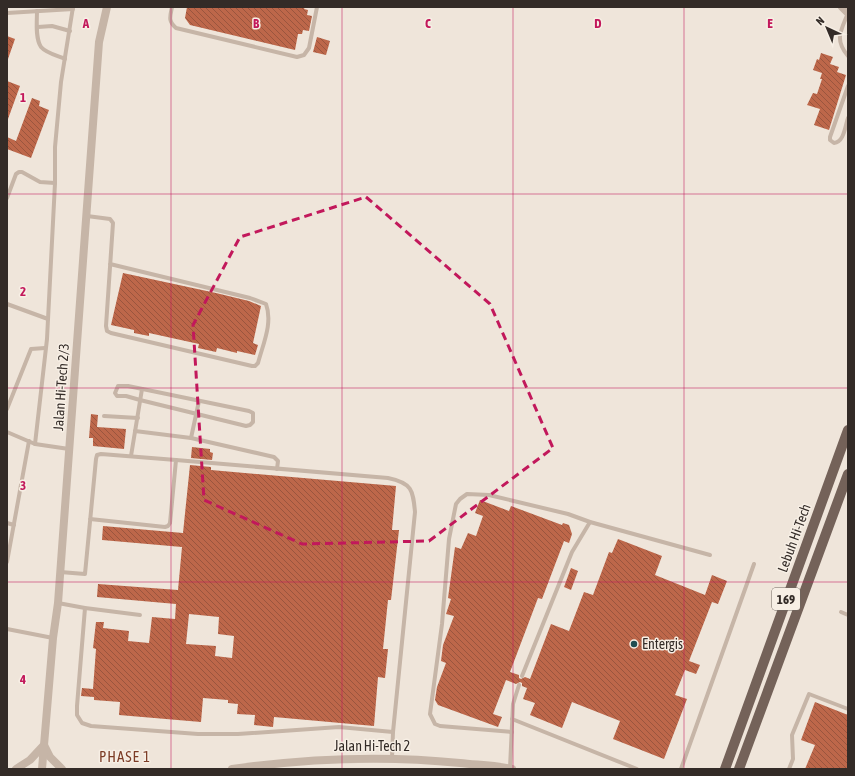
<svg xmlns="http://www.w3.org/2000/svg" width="855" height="776" font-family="'Asap Condensed',sans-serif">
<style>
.building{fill:url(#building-back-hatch);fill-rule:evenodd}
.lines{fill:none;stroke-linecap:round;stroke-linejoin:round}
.service{stroke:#c6b5a7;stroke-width:4}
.minor{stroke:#c6b5a7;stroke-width:8}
.primary{stroke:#746259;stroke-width:10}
.marked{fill:none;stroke:#c2185b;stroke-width:3;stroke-dasharray:8 5;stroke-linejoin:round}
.grid{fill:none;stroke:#c2185b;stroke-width:1;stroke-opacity:0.55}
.poi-dot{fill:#204d51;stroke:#f7efe5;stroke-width:1.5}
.labels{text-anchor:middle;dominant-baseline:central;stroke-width:3;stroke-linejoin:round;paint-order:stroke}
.shield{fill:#f7efe5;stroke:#6e6660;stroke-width:1}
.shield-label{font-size:13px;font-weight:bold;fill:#332b27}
.street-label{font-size:14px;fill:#332b27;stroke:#f7efe5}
.poi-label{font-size:14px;fill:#332b27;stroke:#f7efe5;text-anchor:start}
.neighbourhood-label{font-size:15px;letter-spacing:1px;fill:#7c3c26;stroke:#f7efe5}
.grid-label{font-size:13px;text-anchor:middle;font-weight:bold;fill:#c2185b;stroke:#f7efe5;stroke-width:3;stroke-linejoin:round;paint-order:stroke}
</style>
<defs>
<pattern id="building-back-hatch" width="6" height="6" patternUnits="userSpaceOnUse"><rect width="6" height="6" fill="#bd674a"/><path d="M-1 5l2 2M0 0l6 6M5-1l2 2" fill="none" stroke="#9a553e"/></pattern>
</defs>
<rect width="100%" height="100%" fill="#efe5da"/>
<g class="building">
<path d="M187 7H305L304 9 308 10 307 15 312 16 309 31 303 30 302 34H298L295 50 190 25 185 18Z"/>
<path d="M7 36 15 39 8 59H7Z"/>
<path d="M317 37 330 41 326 55 313 52Z"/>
<path d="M821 53 833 57 830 64 839 67 837 72 846 75 829 130 814 125 820 109 807 105 813 93 817 94 822 79H820L822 73 813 70 817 59 819 60Z"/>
<path d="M7 81 20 86 8 119H7Z"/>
<path d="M32 98 40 101 39 106 49 110 31 158 7 149V137L16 141Z"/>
<path d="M123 273 216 293 249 301 261 306 253 343 258 345 255 355 237 351V353L217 348 216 352 198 348 199 344 149 333V336L134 333V330L111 325Z"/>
<path d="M91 414 98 415 97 427 126 429 124 449 93 446V438H89Z"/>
<path d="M192 447 210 449V452L213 453 212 460 191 458Z"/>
<path d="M190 465 211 467V470L396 486 392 530H399L391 600H388L383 649H388L385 678 378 677 374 726 274 717 273 727 254 725 255 715 237 714 238 704 228 703V700L203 698 201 722 119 715 120 702 94 700V697L81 696 82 688 93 689 96 649 93 648 96 622H104L103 628 129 631 128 641 149 643 152 617 175 619 176 604 97 597 98 584 178 590 182 547 102 540 103 526 183 533ZM189 614 219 617 218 634 234 636 232 658 215 656 216 646 186 644Z"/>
<path d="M480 500 509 511 511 506 562 525 563 523 569 525 572 534 569 543 564 541 542 599 538 598 510 672 519 675V678L521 679 525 677 530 679 551 624 569 631 584 592 593 595 609 552 612 553 618 539 662 556 655 575 705 595 712 575 727 581 718 604 712 602 689 661 700 665 696 674 685 670 675 695 687 699 664 759 613 739 620 721 572 702 562 728 530 715 535 703 523 699 527 688 522 686V683L520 682 516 684 506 680 493 714 502 717 498 727 438 705 435 700 437 687 446 663 441 661 443 645 454 616 446 614 451 599 448 598 455 547 461 549 468 533 476 536 483 516 475 513Z"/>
<path d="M571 568 578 571 571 590 564 587Z"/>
<path d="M815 702 848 715V769H805L815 745 801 740Z"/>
</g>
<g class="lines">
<g class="service">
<path d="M172 7C170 17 168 21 176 28L297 57 304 55 309 48 317 7"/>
<path d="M37 11C37 21 35 38 41 47 46 53 58 56 65 59"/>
<path d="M7 13 73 9"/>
<path d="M848 13C841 31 834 39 848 56"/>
<path d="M38 27 52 26 70 31"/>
<path d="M848 86 830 137V140L834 143C844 142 845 127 848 118"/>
<path d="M7 198 16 174 19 172H22L40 182 55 183"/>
<path d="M87 216 110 219 113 223 106 326 107 331 111 333 252 366H255L258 363C263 344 273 323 266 304L250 298 110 264"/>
<path d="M7 304 48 319"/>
<path d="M118 386H128L249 411 253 413V422L250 425 246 426 140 400 126 396H117L115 393Z"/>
<path d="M7 409 31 349 45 348"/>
<path d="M104 416 138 418"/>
<path d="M135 431 191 438 274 457 278 461 277 469"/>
<path d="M7 432 35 444 69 449"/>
<path d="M191 438 199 401"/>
<path d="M35 444 47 339 55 183V147L61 82 73 7"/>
<path d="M131 456 142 389"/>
<path d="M176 460 388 478C412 483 413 490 415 512L393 732 392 758"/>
<path d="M7 523 14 525"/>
<path d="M7 562 29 441"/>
<path d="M60 572 85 574 96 459 97 455 101 454 176 460 170 523 168 526 165 527 90 519"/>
<path d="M58 603 85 608 140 615"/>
<path d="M85 608 77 706V715L82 723 91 726 198 734H238L339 727 393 732"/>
<path d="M841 612 848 615"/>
<path d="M7 629 53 638"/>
<path d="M522 676 572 552 590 522"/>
<path d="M512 719 637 769"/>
<path d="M512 732 440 726 435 724 430 714 442 624 449 539 456 504 460 499 467 494 489 495 568 514 590 522 710 555"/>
<path d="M510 768 513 704 519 685"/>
<path d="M681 769 754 564"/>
<path d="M789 769 793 759 792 735 809 694 848 709"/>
</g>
<g class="minor">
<path d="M842 7 848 13"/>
<path d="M16 769 30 760 44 745 50 757 62 769"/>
<path d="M42 769 53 638 58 603 99 42 107 7"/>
<path d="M232 769C310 758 382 755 460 763 477 765 495 765 512 769"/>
</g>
<g class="primary">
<path d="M725 769 848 430"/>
<path d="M739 769 848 474"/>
</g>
</g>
<path class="marked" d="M366 197 490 304 553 448 429 541 302 544 204 500 193 325 240 237Z"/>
<path class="grid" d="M171 7V769M342 7V769M513 7V769M684 7V769M7 194H848M7 388H848M7 582H848"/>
<circle class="poi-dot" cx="634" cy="644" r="4"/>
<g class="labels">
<rect class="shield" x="772" y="588" width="28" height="22" rx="3"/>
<g class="shield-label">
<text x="786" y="599">169</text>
</g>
<g class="street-label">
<text transform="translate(61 387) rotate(-86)">Jalan Hi-Tech 2/3</text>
<text transform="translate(794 538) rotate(-70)">Lebuh Hi-Tech</text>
<text x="372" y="746">Jalan Hi-Tech 2</text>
</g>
<g class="poi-label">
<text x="642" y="644">Entergis</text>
</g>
<g class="neighbourhood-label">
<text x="125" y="756">PHASE 1</text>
</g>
</g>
<g class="grid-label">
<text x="86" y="28">A</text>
<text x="256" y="28">B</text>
<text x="428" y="28">C</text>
<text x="598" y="28">D</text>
<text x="770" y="28">E</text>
<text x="23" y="102">1</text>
<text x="23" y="296">2</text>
<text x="23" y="490">3</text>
<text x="23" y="684">4</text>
</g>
<rect width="855" height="776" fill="none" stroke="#332b27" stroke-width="16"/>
<g transform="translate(827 28) rotate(316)" stroke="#f7efe5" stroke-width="3" paint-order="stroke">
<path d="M0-3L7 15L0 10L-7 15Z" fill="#332b27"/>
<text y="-6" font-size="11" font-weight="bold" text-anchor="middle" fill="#332b27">N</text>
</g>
</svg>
